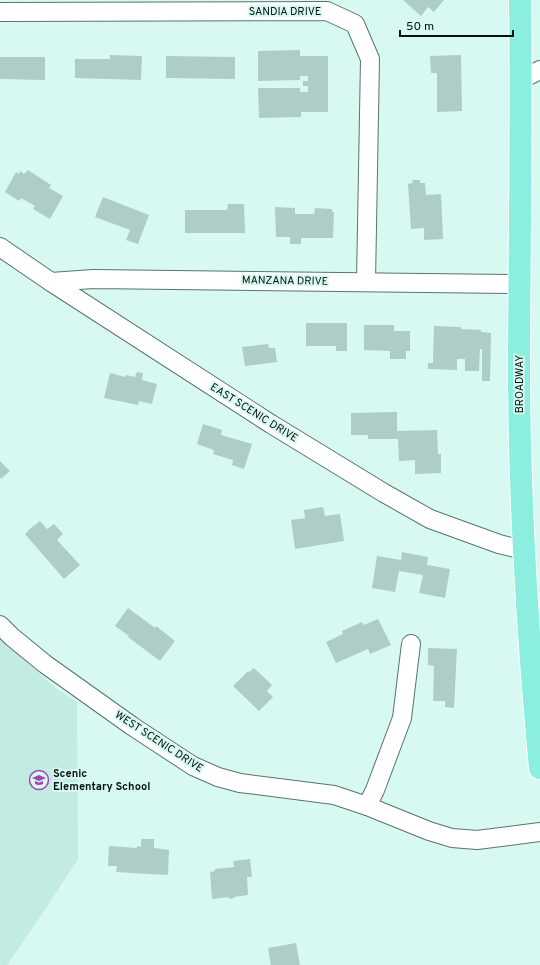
<svg xmlns="http://www.w3.org/2000/svg" width="540" height="965" font-family="Overpass,sans-serif">
<style>
.built{fill:#c2ebe2}
.building{fill:#aecdc6}
.lines{fill:none;stroke-linecap:round;stroke-linejoin:round}
.minor-casing{stroke:#57746e;stroke-width:20}
.major-casing{stroke:#fff;stroke-width:24}
.minor{stroke:#fff;stroke-width:18}
.major{stroke:#8beedf;stroke-width:22}
.labels{text-anchor:middle;dominant-baseline:central;stroke-width:4;stroke-linejoin:round;paint-order:stroke}
.street-label{font-size:11px;fill:#071310;stroke:#d8f9f1}
.poi-label{font-size:11px;font-weight:bold;fill:#071310;stroke:#d8f9f1;text-anchor:start}
</style>
<rect width="100%" height="100%" fill="#d8f9f1"/>
<path class="built" d="M0 639 57 689 77 702 78 859 44 911 7 965H0Z"/>
<g class="building">
<path d="M403 0H444L434 12 428 7 421 16Z"/>
<path d="M300 50V56H328V112H301V117L259 118 258 88H300V92H308V86H303V81H308V76H300V80L258 81V51Z"/>
<path d="M110 55 142 56 141 80 75 78V59H110Z"/>
<path d="M461 55 462 111 437 112V73H431L430 56Z"/>
<path d="M166 56 235 57V79L166 78Z"/>
<path d="M0 57H45V80L0 79Z"/>
<path d="M28 170 51 185 49 188 63 196 50 219 33 209 35 206 21 198 19 201 5 192 16 172 19 174 20 171 24 174Z"/>
<path d="M412 180H420V183H425L426 195 441 194 443 239 424 240V228L411 229 408 184 413 183Z"/>
<path d="M103 197 149 215 138 244 126 240 130 230 95 217Z"/>
<path d="M228 204H244L245 233H185V210H227Z"/>
<path d="M275 207 295 208V214H314L315 208 332 209V212H334L333 238H301V244H290V237H276Z"/>
<path d="M306 323H347V351H336V346H306Z"/>
<path d="M364 325H394V331H410V351H406V359H390V351L364 350Z"/>
<path d="M434 326 461 327V329L481 330V332L491 333 490 381H482V349H480L479 371H465V359H457V370L428 369V363H433Z"/>
<path d="M268 344 269 348H275L277 362 245 366 242 347Z"/>
<path d="M137 372 143 373 142 380 157 384 152 404 139 401 138 405 104 398 110 373 125 377 126 375 135 377Z"/>
<path d="M397 412V431L437 430 438 454H441V473L415 474V460L399 461 398 439H368V435H351V413Z"/>
<path d="M203 424 222 430 221 435 252 444 244 469 232 465 233 460 213 454 214 450 197 444Z"/>
<path d="M0 461 10 471 1 479 0 477Z"/>
<path d="M323 507 325 516 340 514 344 541 295 549 291 520 305 518 304 510Z"/>
<path d="M40 521 47 529 54 524 63 534 57 540 80 565 64 579 25 534 34 525V526Z"/>
<path d="M402 552 428 557 427 565 450 569 445 598 419 593 423 575 399 571 395 592 372 588 377 556 401 560Z"/>
<path d="M128 608 155 628 156 626 175 641 160 661 128 637 129 636 115 626Z"/>
<path d="M378 619 391 645 370 654 368 649 336 663 326 642 343 634 342 631 362 622 364 625Z"/>
<path d="M428 648 457 649 454 708 445 707V701H433L434 666 428 665Z"/>
<path d="M254 668 272 685 267 691 273 697 259 711 233 686 248 671 249 672Z"/>
<path d="M141 839H154V848L169 850 168 875 116 872 117 866H108L109 846 137 848V846L141 847Z"/>
<path d="M250 859 252 877H247L248 895 234 897V898L229 899V897L212 899 210 872 215 871V869L234 867 233 861Z"/>
<path d="M296 943 300 965H271L268 948Z"/>
</g>
<g class="lines">
<g class="minor-casing">
<g id="minor">
<path d="M0 12 327 11 355 24 370 59 366 282"/>
<path d="M522 79 540 70"/>
<path d="M0 247 51 282 271 424 384 493 430 519 499 544 523 550"/>
<path d="M51 282 93 279 519 284"/>
<path d="M0 625 12 637 45 664 132 726 193 766 218 777 240 783 334 795 367 806 429 831 452 838 477 840 540 832"/>
<path d="M367 806 375 790 402 718 411 644"/>
</g>
</g>
<g class="major-casing">
<path id="major" d="M520 0C522 128 519 255 519 383 520 512 528 640 540 768"/>
</g>
<use href="#minor" class="minor"/>
<use href="#major" class="major"/>
</g>
<defs>
<g id="school-ring" transform="scale(1)"><circle r="9.5" fill="#d8f9f1" stroke="#a348b2" stroke-width="1.5"/><path d="M0-5L7-2L0 1L-7-2ZM-4 1L0 2.5L4 1V4Q0 6-4 4Z" fill="#a348b2"/></g>
</defs>
<g fill-rule="evenodd">
<use href="#school-ring" x="39" y="780"/>
</g>
<g class="labels">
<g class="street-label">
<text x="285" y="12">SANDIA DRIVE</text>
<text transform="translate(285 281) rotate(1)">MANZANA DRIVE</text>
<text transform="translate(520 384) rotate(-90)">BROADWAY</text>
<text transform="translate(254 413) rotate(32)">EAST SCENIC DRIVE</text>
<text transform="translate(159 742) rotate(33)">WEST SCENIC DRIVE</text>
</g>
<g class="poi-label">
<text x="53" y="774">Scenic<tspan x="53" dy="13">Elementary School</tspan></text>
</g>
</g>
<path d="M400 30v6h113v-6" fill="none" stroke="#071310" stroke-width="2"/>
<text x="406" y="30" font-size="12" fill="#071310" stroke="#d8f9f1" stroke-width="3" paint-order="stroke">50 m</text>
</svg>
